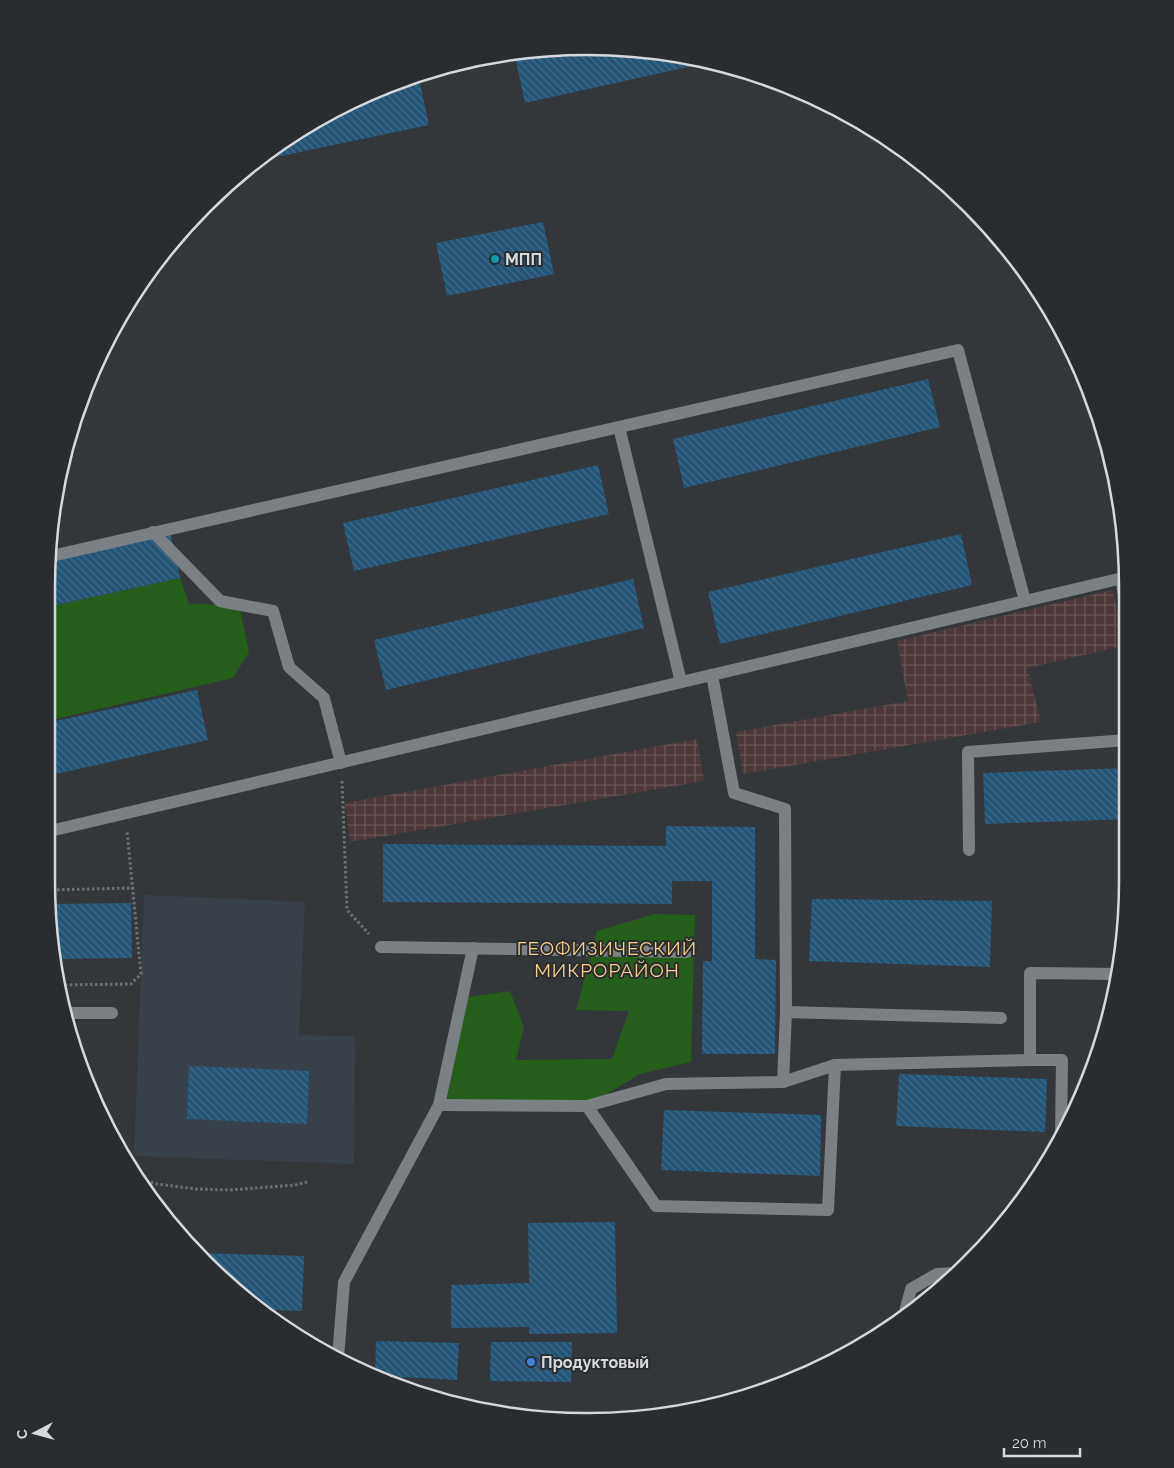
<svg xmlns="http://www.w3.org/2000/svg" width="1174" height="1468" font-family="Raleway,sans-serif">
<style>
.built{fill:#384149}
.industrial{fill:url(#industrial-grid)}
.green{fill:#245e1a}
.building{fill:url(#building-back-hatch)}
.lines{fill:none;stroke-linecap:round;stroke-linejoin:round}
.path{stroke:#6c7072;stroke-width:3;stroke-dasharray:2.5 2.5;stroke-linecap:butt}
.minor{stroke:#7b8084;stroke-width:12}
.culture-dot{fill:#0f9aa8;stroke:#292d30;stroke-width:2}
.shop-dot{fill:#3f7fe0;stroke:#292d30;stroke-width:2}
.labels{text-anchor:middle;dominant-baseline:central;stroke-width:4;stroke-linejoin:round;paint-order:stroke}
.poi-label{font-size:16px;font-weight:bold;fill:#d6d9db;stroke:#292d30;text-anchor:start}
.quarter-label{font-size:19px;letter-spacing:1px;fill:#fbcf8a;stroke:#292d30}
.rim{fill:none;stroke:#d6d9db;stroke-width:2.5}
</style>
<defs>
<pattern id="industrial-grid" width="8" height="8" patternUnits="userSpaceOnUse" patternTransform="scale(1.25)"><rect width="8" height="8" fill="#4d3839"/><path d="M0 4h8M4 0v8" fill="none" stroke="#665455"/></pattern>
<pattern id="building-back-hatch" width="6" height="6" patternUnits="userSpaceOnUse" patternTransform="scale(1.25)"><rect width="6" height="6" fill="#235475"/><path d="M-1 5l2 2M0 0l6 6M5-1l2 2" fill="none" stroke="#426c88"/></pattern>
</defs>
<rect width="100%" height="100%" fill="#33373a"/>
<path class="built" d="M144 895 305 902 299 1035 355 1036 354 1164 134 1156Z"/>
<g class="industrial">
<path d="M1112 590 1127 645 1027 668 1041 722 743 774 736 732 908 701 897 641Z"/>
<path d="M697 739 704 781 350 842 345 803Z"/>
</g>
<g class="green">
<path d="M180 578 189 604 239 605 249 652 233 678 47 721V607Z"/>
<path d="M655 914 695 915 691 1062 640 1074 587 1106 439 1105 463 998 510 991 524 1027 516 1060 612 1059 629 1011 576 1010 597 931Z"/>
</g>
<g class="building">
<path d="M623 47 710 62 525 103 514 52Z"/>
<path d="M418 74 429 125 257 161 317 119Z"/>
<path d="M543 222 554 274 447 296 436 243Z"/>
<path d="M928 379 940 427 684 488 673 439Z"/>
<path d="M598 465 609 514 354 571 343 523Z"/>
<path d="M169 528 180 578 47 607V555Z"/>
<path d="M961 534 972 585 720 644 708 592Z"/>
<path d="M633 579 644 628 386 690 374 640Z"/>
<path d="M197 690 208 740 47 776V723Z"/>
<path d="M1127 768 1128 819 985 824 983 773Z"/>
<path d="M666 826 755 827V959L776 960 775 1054H702L703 961H712V881H672V904L383 902V844L666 846Z"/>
<path d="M812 899 992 901 990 967 809 961Z"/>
<path d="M131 903 132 958 57 959 49 904Z"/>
<path d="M189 1066 309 1071 307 1124 187 1119Z"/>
<path d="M899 1074 1047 1079 1045 1132 896 1126Z"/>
<path d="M664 1110 821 1115 820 1176 661 1170Z"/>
<path d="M615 1222 617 1333 529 1334V1327L451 1328V1285L529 1283 528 1223Z"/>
<path d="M197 1253 304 1256 302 1311 265 1310 204 1263Z"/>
<path d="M376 1341 459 1343 457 1380 381 1376 375 1373Z"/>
<path d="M491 1342H572L571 1382 490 1381Z"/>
</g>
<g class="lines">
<g class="path">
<path d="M342 781 347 910 369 934"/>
<path d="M47 890 133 888"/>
<path d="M60 985 131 984 141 974 127 831"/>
<path d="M141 1180 157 1184 196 1189 230 1190 295 1185 307 1182"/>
</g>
<g class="minor">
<path d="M619 427 681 682"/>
<path d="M153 532 220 601 273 611 289 667 324 698 341 763"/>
<path d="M47 557 958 350 1025 601"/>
<path d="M1121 578 1127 614"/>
<path d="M712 675 734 793 785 809 786 1012 783 1082"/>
<path d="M46 832 1127 577"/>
<path d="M969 850 968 752 1127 740"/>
<path d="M381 947 687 952"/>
<path d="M786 1012 1001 1018"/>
<path d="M64 1013H112"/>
<path d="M1030 1060H1062L1061 1136"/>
<path d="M439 1105 587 1106 666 1084 783 1082 835 1065 1030 1060V973L1119 974"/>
<path d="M587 1106 656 1206 828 1210 835 1065"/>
<path d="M904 1316 911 1289 937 1274 956 1273"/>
<path d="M338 1358 344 1282 439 1105 473 948"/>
</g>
</g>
<circle class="culture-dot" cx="495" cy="259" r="5"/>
<circle class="shop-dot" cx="531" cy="1362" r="5"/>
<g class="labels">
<g class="poi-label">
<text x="505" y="259">МПП</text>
<text x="541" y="1362">Продуктовый</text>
</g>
<g class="quarter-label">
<text x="607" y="948">ГЕОФИЗИЧЕСКИЙ<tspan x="607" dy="22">МИКРОРАЙОН</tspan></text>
</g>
</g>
<path d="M0 0H1174V1468H0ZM587 55H587A532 532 0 0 1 1119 587V881A532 532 0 0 1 587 1413H587A532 532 0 0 1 55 881V587A532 532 0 0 1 587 55Z" fill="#292d30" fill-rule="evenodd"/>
<path class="rim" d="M587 55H587A532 532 0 0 1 1119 587V881A532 532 0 0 1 587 1413H587A532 532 0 0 1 55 881V587A532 532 0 0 1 587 55Z"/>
<g transform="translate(35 1433) rotate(264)" stroke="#292d30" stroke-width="4" paint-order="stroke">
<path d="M0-4L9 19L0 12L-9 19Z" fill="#d6d9db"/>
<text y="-8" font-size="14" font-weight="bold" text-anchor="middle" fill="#d6d9db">С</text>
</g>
<path d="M1004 1448v8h76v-8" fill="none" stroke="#d6d9db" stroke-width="2.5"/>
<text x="1012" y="1448" font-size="15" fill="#d6d9db" stroke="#292d30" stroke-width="4" paint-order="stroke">20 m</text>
</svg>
